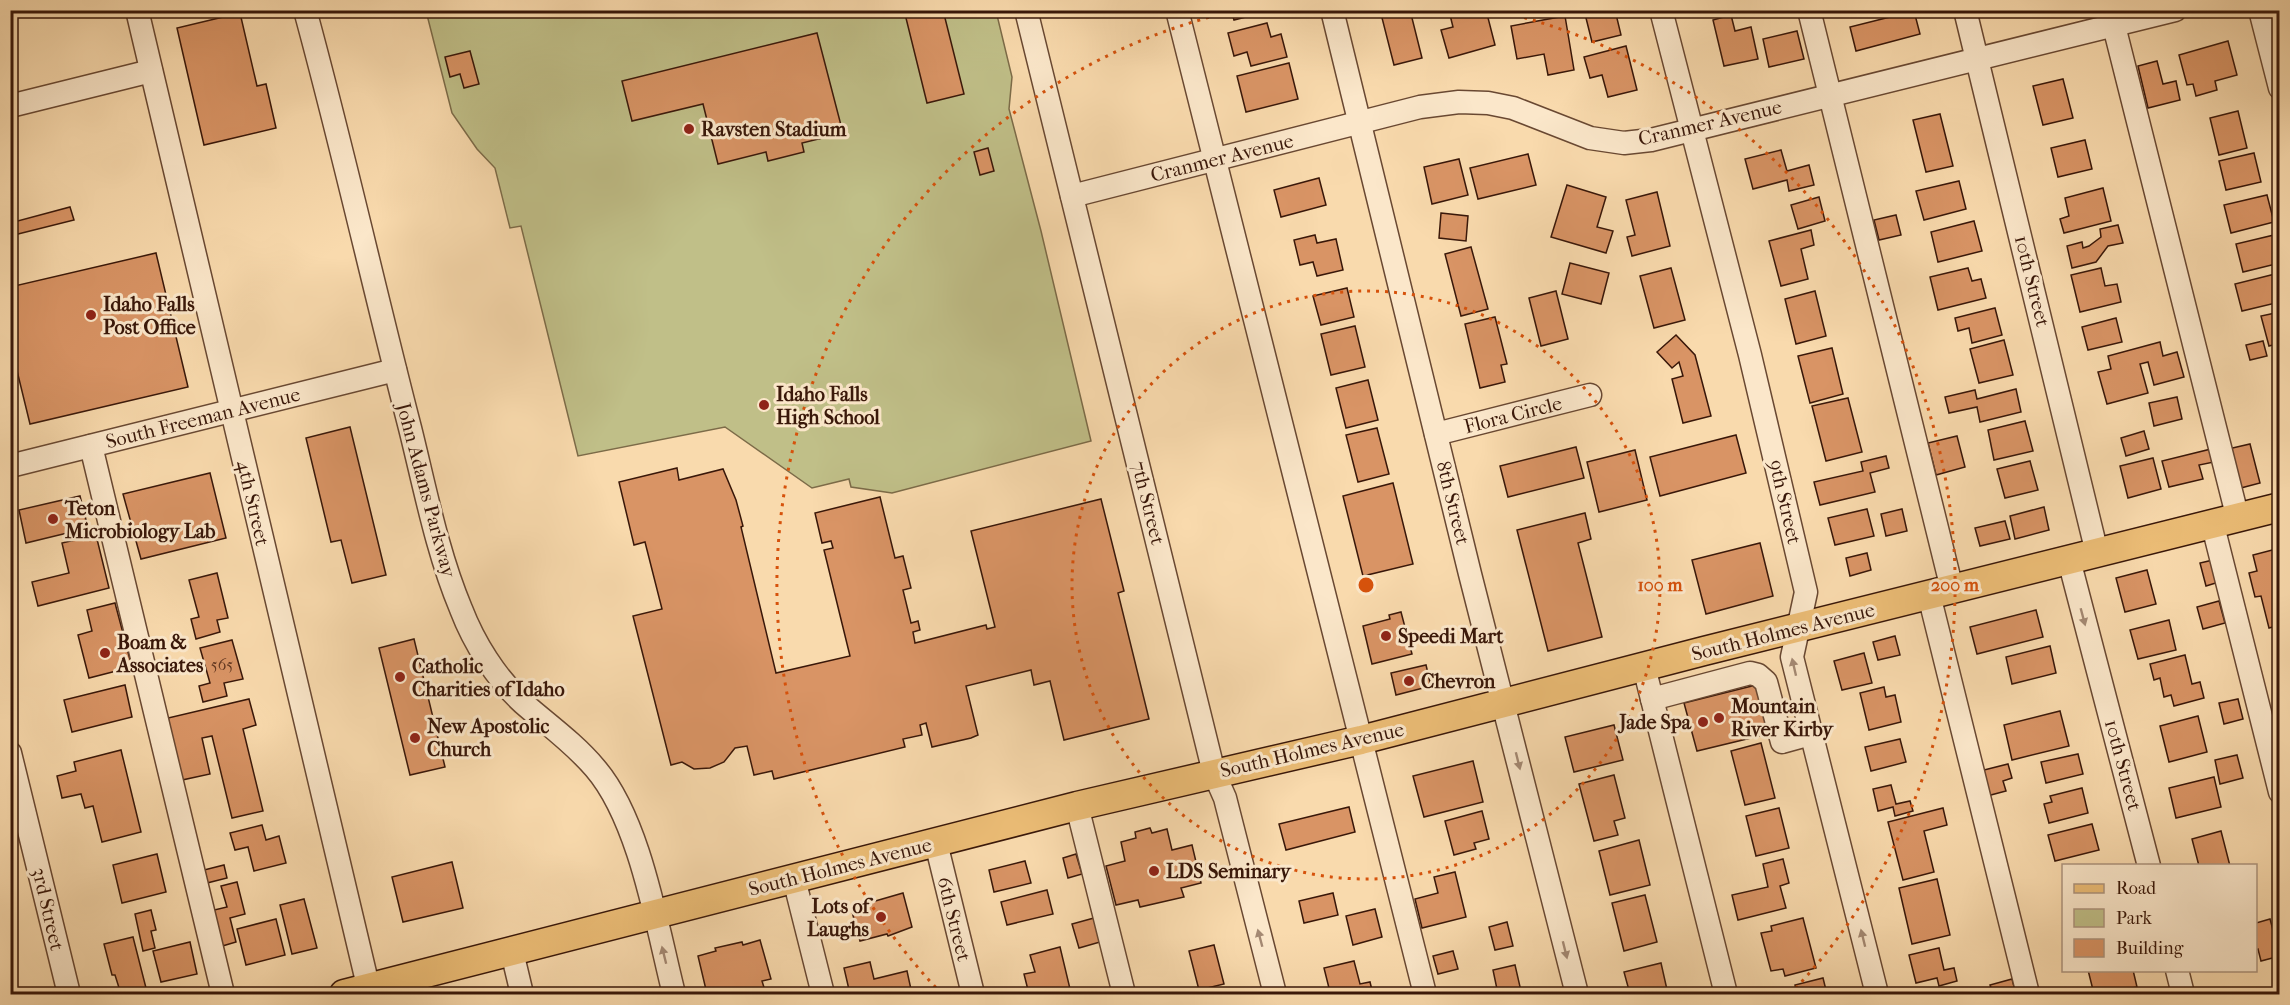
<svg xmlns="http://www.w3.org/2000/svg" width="2290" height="1005" font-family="'IM FELL French Canon',serif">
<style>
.green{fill:#c0bf88;stroke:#7c6b48;stroke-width:1.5}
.building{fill:#d99465;stroke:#391709;stroke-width:1.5}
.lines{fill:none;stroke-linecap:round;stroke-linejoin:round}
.minor-casing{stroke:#694832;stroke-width:25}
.major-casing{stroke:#391709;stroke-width:31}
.minor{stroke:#fbe7ca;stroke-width:22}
.major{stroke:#ecbd76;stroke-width:28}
.oneway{fill:#a48973}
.ring{fill:none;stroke:#d6520c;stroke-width:3;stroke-dasharray:3 6}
.poi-dot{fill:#8f2418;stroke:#fbe7ca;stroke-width:2}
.labels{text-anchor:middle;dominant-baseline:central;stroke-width:6;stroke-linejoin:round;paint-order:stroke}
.number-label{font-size:16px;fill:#613620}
.street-label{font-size:20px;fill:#391709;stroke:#fbe7ca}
.poi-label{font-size:20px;font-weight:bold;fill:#391709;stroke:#fbe7ca;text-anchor:start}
.centre{fill:#d6520c;stroke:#fbe7ca;stroke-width:3}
.ring-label{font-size:18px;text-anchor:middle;font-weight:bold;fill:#d6520c;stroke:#fbe7ca;stroke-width:6;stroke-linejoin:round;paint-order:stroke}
</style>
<rect width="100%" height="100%" fill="#f9daad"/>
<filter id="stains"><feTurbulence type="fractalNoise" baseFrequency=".00333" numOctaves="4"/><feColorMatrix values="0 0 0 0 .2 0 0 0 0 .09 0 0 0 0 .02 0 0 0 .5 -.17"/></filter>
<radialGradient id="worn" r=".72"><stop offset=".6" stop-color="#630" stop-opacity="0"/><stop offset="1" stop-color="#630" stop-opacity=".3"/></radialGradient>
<path class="green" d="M426 11H996L1012 77 1009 109 1041 231 1091 441 892 493 851 487 849 479 812 488 725 427 578 456 521 226 510 228 495 168 477 149 452 113Z"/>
<g class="building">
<path d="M904 10H943L964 94 927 103Z"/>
<path d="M1231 10H1273L1234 20Z"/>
<path d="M1380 10H1410L1422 58 1394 65Z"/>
<path d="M1465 10H1486L1495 45 1449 58 1441 30 1453 27 1450 15Z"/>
<path d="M1584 10H1615L1621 35 1592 42Z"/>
<path d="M1914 11 1920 34 1856 51 1850 27Z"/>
<path d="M240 13 257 86 266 84 276 128 204 145 177 28Z"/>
<path d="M1731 15 1735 31 1751 27 1758 59 1724 66 1713 20Z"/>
<path d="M1565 16 1574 70 1548 75 1544 54 1517 59 1511 26Z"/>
<path d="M1267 23 1271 37 1281 34 1287 57 1251 66 1247 52 1234 56 1228 33Z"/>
<path d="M1797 31 1804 59 1769 67 1763 39Z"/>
<path d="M817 33 843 133 802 143 804 152 768 161 766 152 718 164 703 104 632 121 622 81Z"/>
<path d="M2228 41 2237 75 2215 81 2217 90 2196 96 2193 84 2187 85 2179 55Z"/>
<path d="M1626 46 1637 90 1608 97 1602 75 1590 78 1584 57Z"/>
<path d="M470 51 479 84 464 88 460 74 450 77 445 57Z"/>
<path d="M2157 61 2163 84 2176 81 2180 100 2148 108 2138 66Z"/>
<path d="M1289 63 1298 99 1246 112 1237 76Z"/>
<path d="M2063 79 2073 118 2043 125 2033 86Z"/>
<path d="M2238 111 2247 148 2219 155 2210 118Z"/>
<path d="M1940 114 1953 166 1926 172 1913 120Z"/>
<path d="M2085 140 2092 169 2058 177 2051 148Z"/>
<path d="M988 148 994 171 980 175 974 152Z"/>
<path d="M1781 150 1787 171 1809 165 1814 185 1789 191 1787 180 1753 189 1745 159Z"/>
<path d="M2254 153 2261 182 2226 190 2219 161Z"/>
<path d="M1528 154 1536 185 1478 199 1470 168Z"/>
<path d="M1459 159 1468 195 1432 204 1424 167Z"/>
<path d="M1319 178 1326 205 1281 217 1274 190Z"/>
<path d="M1959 181 1966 209 1924 220 1916 191Z"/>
<path d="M1567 185 1606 197 1597 227 1613 231 1606 253 1551 237Z"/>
<path d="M2103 188 2111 221 2064 233 2060 219 2069 216 2065 198Z"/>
<path d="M1657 192 1670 246 1632 256 1627 237 1635 235 1626 200Z"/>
<path d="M2267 195 2274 222 2231 233 2224 205Z"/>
<path d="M1819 197 1825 221 1798 229 1791 205Z"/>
<path d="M70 207 74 220 10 236V223Z"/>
<path d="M1441 213 1468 216 1466 241 1439 238Z"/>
<path d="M1896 215 1901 235 1879 240 1874 220Z"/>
<path d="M1974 221 1982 251 1938 262 1931 232Z"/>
<path d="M2118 225 2123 243 2108 246 2096 262 2072 268 2067 246 2082 242 2083 248 2089 246 2101 237 2100 229Z"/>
<path d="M1811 230 1814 245 1801 249 1808 279 1781 286 1769 241Z"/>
<path d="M1315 235 1317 243 1336 239 1343 270 1317 276 1313 262 1300 265 1294 240Z"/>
<path d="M2274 235 2280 263 2243 272 2236 244Z"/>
<path d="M1471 247 1488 309 1461 316 1445 254Z"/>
<path d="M156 253 188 387 30 424 10 342V287Z"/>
<path d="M1570 263 1609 273 1601 304 1562 294Z"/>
<path d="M1671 268 1685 320 1654 328 1640 276Z"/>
<path d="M1968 268 1972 281 1981 279 1986 298 1938 310 1930 277Z"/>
<path d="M2101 268 2105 286 2117 284 2121 302 2080 312 2071 275Z"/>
<path d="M2279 273 2280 302 2242 311 2235 284Z"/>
<path d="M1347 288 1354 317 1321 325 1313 296Z"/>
<path d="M1556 291 1568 339 1541 346 1529 298Z"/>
<path d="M1815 291 1826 336 1796 344 1785 299Z"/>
<path d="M1995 308 2002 335 1972 343 1969 328 1958 331 1955 318Z"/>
<path d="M2280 312V343L2269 346 2261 316Z"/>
<path d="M1495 317 1507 364 1501 365 1505 382 1480 388 1465 324Z"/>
<path d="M2116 318 2122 342 2088 350 2082 327Z"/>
<path d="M1355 326 1365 367 1331 375 1321 334Z"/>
<path d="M1676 335 1695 355 1711 416 1683 423 1672 379 1683 376 1679 362 1672 368 1657 352Z"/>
<path d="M2004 340 2013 375 1979 383 1970 349Z"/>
<path d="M2263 341 2267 356 2250 360 2246 345Z"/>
<path d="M2160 342 2163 356 2177 352 2184 377 2154 385 2148 362 2140 364 2148 393 2107 404 2098 372 2111 369 2108 356Z"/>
<path d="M1832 348 1843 394 1810 403 1798 356Z"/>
<path d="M1368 380 1378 420 1346 428 1336 388Z"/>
<path d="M2016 389 2021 412 1980 422 1977 407 1949 413 1945 397 1975 390 1977 399Z"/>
<path d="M2177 397 2182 419 2154 426 2149 403Z"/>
<path d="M1848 398 1862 452 1826 461 1812 406Z"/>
<path d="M2025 421 2033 451 1994 460 1988 430Z"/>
<path d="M350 427 386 575 352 583 341 540 331 542 306 438Z"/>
<path d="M1377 428 1389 474 1358 482 1346 435Z"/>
<path d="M2144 431 2149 449 2126 456 2121 438Z"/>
<path d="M1736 435 1746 473 1660 496 1650 457Z"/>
<path d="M1957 436 1965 467 1936 475 1928 443Z"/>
<path d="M2250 444 2260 483 2237 489 2228 449Z"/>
<path d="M1576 447 1584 478 1508 497 1500 466Z"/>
<path d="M2211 449 2214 462 2199 465 2203 479 2169 487 2162 461Z"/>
<path d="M1635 450 1647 500 1599 512 1587 462Z"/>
<path d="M1886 456 1889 468 1870 473 1875 492 1820 505 1814 482 1863 471 1861 462Z"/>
<path d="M2153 458 2161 489 2128 498 2120 466Z"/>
<path d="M2030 461 2038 490 2005 498 1997 469Z"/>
<path d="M677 468 679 480 723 469 736 500 743 526 741 527 776 673 850 656 824 550 833 548 831 541 822 543 815 513 880 497 895 558 903 556 911 588 903 590 911 623 918 621 920 630 913 632 915 643 986 625 987 629 995 627 971 531 1101 499 1124 591 1118 593 1149 719 1064 740 1050 681 1034 685 1031 670 966 686 978 735 971 738 932 747 926 723 920 725 922 735 903 739 905 747 774 779 772 771 754 775 747 746 735 748 724 762 710 768 694 769 682 762 671 765 633 616 662 609 645 542 634 545 619 482Z"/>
<path d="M210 473 226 538 141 559 123 494Z"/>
<path d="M1393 483 1413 564 1363 576 1343 496Z"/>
<path d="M80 496 88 528 26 543 19 510Z"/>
<path d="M2044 507 2049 530 2015 539 2010 516Z"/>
<path d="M1867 509 1874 536 1835 545 1828 518Z"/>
<path d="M1902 509 1907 531 1886 536 1881 514Z"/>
<path d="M1585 513 1591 539 1578 543 1602 637 1548 651 1517 530Z"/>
<path d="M2005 521 2010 539 1980 546 1975 528Z"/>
<path d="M96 535 109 588 38 606 32 582 69 573 62 543Z"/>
<path d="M1760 543 1773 596 1706 614 1692 560Z"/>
<path d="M2280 548V625L2269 628 2261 596 2255 597 2249 573 2257 571 2253 555Z"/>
<path d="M1867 553 1871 570 1850 576 1846 558Z"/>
<path d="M2213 560 2219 582 2206 586 2200 563Z"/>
<path d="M2147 570 2156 604 2125 612 2116 578Z"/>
<path d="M217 573 228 618 217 620 220 632 196 639 191 619 199 617 189 580Z"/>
<path d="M2219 601 2225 623 2203 629 2197 607Z"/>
<path d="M115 603 132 667 89 678 78 635 92 631 87 610Z"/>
<path d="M2036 610 2043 637 1977 654 1970 627Z"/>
<path d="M1401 612 1412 654 1372 664 1363 626 1390 619 1389 615Z"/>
<path d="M2169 620 2176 650 2138 659 2130 630Z"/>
<path d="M1895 636 1900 655 1878 660 1873 642Z"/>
<path d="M414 639 445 767 410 775 379 648Z"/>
<path d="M232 640 243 679 224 683 227 696 203 702 199 686 210 683 200 648Z"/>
<path d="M2050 646 2056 673 2012 684 2006 657Z"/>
<path d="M1864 653 1872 683 1842 690 1834 661Z"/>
<path d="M2185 655 2192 684 2200 682 2204 698 2174 706 2171 695 2164 697 2160 678 2154 680 2150 664Z"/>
<path d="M1426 665 1431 686 1396 695 1391 673Z"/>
<path d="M1760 684 1772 733 1697 751 1684 703Z"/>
<path d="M125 685 132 717 72 732 64 700Z"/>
<path d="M1884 687 1886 697 1895 695 1901 722 1869 730 1860 693Z"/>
<path d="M249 699 256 725 243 729 263 811 232 818 212 736 202 738 210 774 182 780 168 718Z"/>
<path d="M2238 699 2243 719 2224 724 2219 703Z"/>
<path d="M2060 711 2069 746 2012 760 2004 725Z"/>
<path d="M2198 716 2207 752 2169 762 2160 726Z"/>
<path d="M1614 725 1623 760 1574 772 1565 737Z"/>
<path d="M1900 739 1906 762 1871 771 1865 747Z"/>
<path d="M1761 743 1775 798 1745 805 1731 751Z"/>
<path d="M121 750 141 832 102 842 93 806 85 808 81 794 62 798 57 776 76 771 74 762Z"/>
<path d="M2078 754 2083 774 2046 783 2041 762Z"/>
<path d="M2237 755 2243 778 2220 784 2215 760Z"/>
<path d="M1473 761 1483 802 1424 817 1413 776Z"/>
<path d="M2008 764 2012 778 2003 781 2006 791 1987 796 1980 771Z"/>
<path d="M1614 775 1625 818 1614 821 1618 835 1594 841 1579 784Z"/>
<path d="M2214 777 2221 807 2176 818 2169 788Z"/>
<path d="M1891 785 1896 804 1910 801 1913 811 1895 816 1893 807 1878 811 1873 789Z"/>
<path d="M2082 788 2088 813 2049 823 2044 804 2052 802 2050 796Z"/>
<path d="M1349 807 1355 832 1286 850 1279 824Z"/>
<path d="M1779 808 1789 848 1756 856 1746 816Z"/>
<path d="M1943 808 1947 825 1924 831 1934 872 1903 880 1888 822Z"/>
<path d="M1482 811 1489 839 1474 843 1476 849 1454 855 1445 821Z"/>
<path d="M2092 824 2099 850 2055 861 2048 835Z"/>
<path d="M262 825 266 840 279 836 286 863 254 871 248 847 235 850 230 833Z"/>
<path d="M1150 828 1152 833 1167 829 1172 850 1192 845 1201 883 1181 888 1184 897 1140 907 1138 900 1116 905 1106 866 1125 861 1121 842 1136 838 1135 832Z"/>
<path d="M2221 831 2230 866H2199L2192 839Z"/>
<path d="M1639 840 1650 885 1610 895 1599 851Z"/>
<path d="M157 854 166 892 122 903 113 865Z"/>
<path d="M1076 854 1082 874 1068 878 1063 858Z"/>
<path d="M1783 859 1789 883 1780 886 1786 908 1738 920 1732 895 1768 887 1763 864Z"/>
<path d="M1025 861 1031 883 994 892 989 870Z"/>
<path d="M452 862 463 908 403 922 392 877Z"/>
<path d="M224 865 227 878 207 883 204 870Z"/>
<path d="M1455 872 1466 917 1422 928 1415 899 1438 893 1434 877Z"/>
<path d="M1937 879 1950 935 1912 944 1899 888Z"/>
<path d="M237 882 245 914 230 918 236 942 219 947 210 911 227 907 221 886Z"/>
<path d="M1047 890 1053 914 1007 925 1001 902Z"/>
<path d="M903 893 912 927 888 936 887 934 860 941 851 908Z"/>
<path d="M1333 893 1338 915 1304 923 1299 901Z"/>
<path d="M1645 895 1657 942 1624 951 1612 903Z"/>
<path d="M304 899 317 948 292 954 280 905Z"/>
<path d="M1375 909 1382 937 1353 945 1346 916Z"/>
<path d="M151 910 156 930 151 931 155 948 143 951 135 914Z"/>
<path d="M1094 918 1100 942 1079 948 1072 924Z"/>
<path d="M1803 918 1816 968 1785 976 1783 969 1771 971 1761 933 1772 931 1771 926Z"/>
<path d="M276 919 285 955 246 965 237 929Z"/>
<path d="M2270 919 2280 956 2261 961 2258 949 2256 950V923Z"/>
<path d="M1507 922 1513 946 1495 950 1489 927Z"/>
<path d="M133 937 146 988 121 994 115 975H112L104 944Z"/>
<path d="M760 940 771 979 762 981 766 994H707L698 956 716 951 715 948 742 942 743 945Z"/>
<path d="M190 942 197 974 161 982 153 951Z"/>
<path d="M1214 945 1224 984 1199 990 1189 951Z"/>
<path d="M1060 947 1071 993 1029 994 1024 974 1035 972 1030 955Z"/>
<path d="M1939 948 1944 970 1954 968 1957 981 1939 986 1937 978 1916 983 1909 955Z"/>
<path d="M1453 951 1458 969 1438 974 1433 956Z"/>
<path d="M1354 961 1360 984 1370 982 1373 994H1327L1326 992H1330L1324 968Z"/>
<path d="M870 962 874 979 907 971 912 994H850L844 968Z"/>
<path d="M1661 963 1668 994H1630L1624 972Z"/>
<path d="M1515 965 1521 991 1498 994 1493 970Z"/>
<path d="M2088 970H2133L2137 987 2114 992 2115 994H2094Z"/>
<path d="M1823 978 1827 994H1797L1795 985Z"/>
<path d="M2012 979 2016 994H1993L1990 985Z"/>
</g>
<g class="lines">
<g class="minor-casing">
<g id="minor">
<path d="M137 10 370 994"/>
<path d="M305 10C343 149 374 289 410 428 425 488 437 552 461 609 474 643 496 678 523 703 547 724 574 743 595 768 640 820 657 927 674 994"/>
<path d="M1026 10 1214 773 1225 798 1275 994"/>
<path d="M1177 10 1425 994"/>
<path d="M1332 10 1470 574 1577 994"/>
<path d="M1661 10 1750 355 1806 592 1792 657 1877 994"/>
<path d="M1809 10 1952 589"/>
<path d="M1965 10 2097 553"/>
<path d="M2110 10 2238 519"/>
<path d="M2260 10 2280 88"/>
<path d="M10 106 151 71"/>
<path d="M1072 196 1420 107 1459 102 1488 103 1513 108 1590 138 1624 143 1651 140 2175 10"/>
<path d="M1436 434 1590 395"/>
<path d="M91 446 223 994"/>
<path d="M10 466 395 370"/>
<path d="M2213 526 2280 792"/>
<path d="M2069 560 2149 866"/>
<path d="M1929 595 2028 994"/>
<path d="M1644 667 1726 994"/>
<path d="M1652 699 1750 673 1758 675 1766 682 1782 742 1811 734"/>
<path d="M10 753 69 994"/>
<path d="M1077 806 1124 994"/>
<path d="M936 843 973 994"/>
<path d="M794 879 823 994"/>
<path d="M512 952 522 994"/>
<path d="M2177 970 2183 994"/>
</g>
</g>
<g class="major-casing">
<path id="major" d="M344 994 1077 806 1361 740 1704 651 2280 507"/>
</g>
<use href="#minor" class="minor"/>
<use href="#major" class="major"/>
</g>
<defs><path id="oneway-solid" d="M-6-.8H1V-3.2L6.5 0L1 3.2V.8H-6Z" transform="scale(1.5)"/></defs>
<g class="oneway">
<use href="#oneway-solid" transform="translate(2083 617) rotate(75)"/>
<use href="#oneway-solid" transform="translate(1794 667) rotate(-103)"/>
<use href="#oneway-solid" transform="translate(1518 761) rotate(76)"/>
<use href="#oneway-solid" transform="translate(1260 938) rotate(-105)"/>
<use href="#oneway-solid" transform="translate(1863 938) rotate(-104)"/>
<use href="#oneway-solid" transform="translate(1565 950) rotate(76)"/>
<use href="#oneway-solid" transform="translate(664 955) rotate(-104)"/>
</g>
<g class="ring">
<circle cx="1366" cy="585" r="294"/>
<path d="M942 994A589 589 0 0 1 1234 11M1498 11A589 589 0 0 1 1790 994"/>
</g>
<g class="poi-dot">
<circle cx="689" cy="129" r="6"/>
<circle cx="91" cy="315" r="6"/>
<circle cx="764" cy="405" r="6"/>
<circle cx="53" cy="519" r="6"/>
<circle cx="1386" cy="636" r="6"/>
<circle cx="105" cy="653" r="6"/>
<circle cx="400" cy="677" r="6"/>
<circle cx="1409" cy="681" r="6"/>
<circle cx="1719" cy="718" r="6"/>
<circle cx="1703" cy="722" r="6"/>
<circle cx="415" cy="738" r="6"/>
<circle cx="1154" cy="871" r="6"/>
<circle cx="881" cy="917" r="6"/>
</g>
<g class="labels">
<g class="number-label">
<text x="222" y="664">565</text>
</g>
<g class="street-label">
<text transform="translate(1710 123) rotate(-13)">Cranmer Avenue</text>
<text transform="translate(1222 158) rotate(-14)">Cranmer Avenue</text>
<text transform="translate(2032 281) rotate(76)">10th Street</text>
<text transform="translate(1513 415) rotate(-14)">Flora Circle</text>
<text transform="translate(203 418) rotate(-14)">South Freeman Avenue</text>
<text transform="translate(426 490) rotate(75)">John Adams Parkway</text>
<text transform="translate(1785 502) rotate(77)">9th Street</text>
<text transform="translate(253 503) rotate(77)">4th Street</text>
<text transform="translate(1148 503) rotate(76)">7th Street</text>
<text transform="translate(1453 503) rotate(76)">8th Street</text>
<text transform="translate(1783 632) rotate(-14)">South Holmes Avenue</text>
<text transform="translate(1312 750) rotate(-13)">South Holmes Avenue</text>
<text transform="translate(2123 765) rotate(75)">10th Street</text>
<text transform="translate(840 867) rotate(-14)">South Holmes Avenue</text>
<text transform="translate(48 909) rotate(77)">3rd Street</text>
<text transform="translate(954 919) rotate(76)">6th Street</text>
</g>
<g class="poi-label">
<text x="701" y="129">Ravsten Stadium</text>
<text x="103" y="304">Idaho Falls<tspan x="103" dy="23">Post Office</tspan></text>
<text x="776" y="394">Idaho Falls<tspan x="776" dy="23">High School</tspan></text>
<text x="65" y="508">Teton<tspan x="65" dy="23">Microbiology Lab</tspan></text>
<text x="1398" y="636">Speedi Mart</text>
<text x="117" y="642">Boam &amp;<tspan x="117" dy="23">Associates</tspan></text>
<text x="412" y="666">Catholic<tspan x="412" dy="23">Charities of Idaho</tspan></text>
<text x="1421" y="681">Chevron</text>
<text x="1731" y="706">Mountain<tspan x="1731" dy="23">River Kirby</tspan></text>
<text x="1691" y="722" text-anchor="end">Jade Spa</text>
<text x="427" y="726">New Apostolic<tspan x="427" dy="23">Church</tspan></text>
<text x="1166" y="871">LDS Seminary</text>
<text x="869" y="906" text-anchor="end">Lots of<tspan x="869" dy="23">Laughs</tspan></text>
</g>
</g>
<circle cx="1366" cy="585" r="9" class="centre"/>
<g class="ring-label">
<text x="1660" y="591">100 m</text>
<text x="1955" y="591">200 m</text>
</g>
<rect width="2290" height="1005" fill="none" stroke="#f9daad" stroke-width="36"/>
<rect x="12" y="12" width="2266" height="981" fill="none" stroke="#391709" stroke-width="3"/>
<rect x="18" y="18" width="2254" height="969" fill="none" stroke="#391709" stroke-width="1.5"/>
<rect x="2062" y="864" width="195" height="108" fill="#fbe7ca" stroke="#ad947d" stroke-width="1.5"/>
<rect x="2074" y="884" width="30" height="9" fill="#ecbd76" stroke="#ad947d" stroke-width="1.5"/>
<text x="2116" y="894" font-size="18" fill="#391709">Road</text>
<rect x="2074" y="909" width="30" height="18" fill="#c0bf88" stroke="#ad947d" stroke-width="1.5"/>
<text x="2116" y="924" font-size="18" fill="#391709">Park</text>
<rect x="2074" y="939" width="30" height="18" fill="#d99465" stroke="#ad947d" stroke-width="1.5"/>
<text x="2116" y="954" font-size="18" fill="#391709">Building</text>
<rect width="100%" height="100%" filter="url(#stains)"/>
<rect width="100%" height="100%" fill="url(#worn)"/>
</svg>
